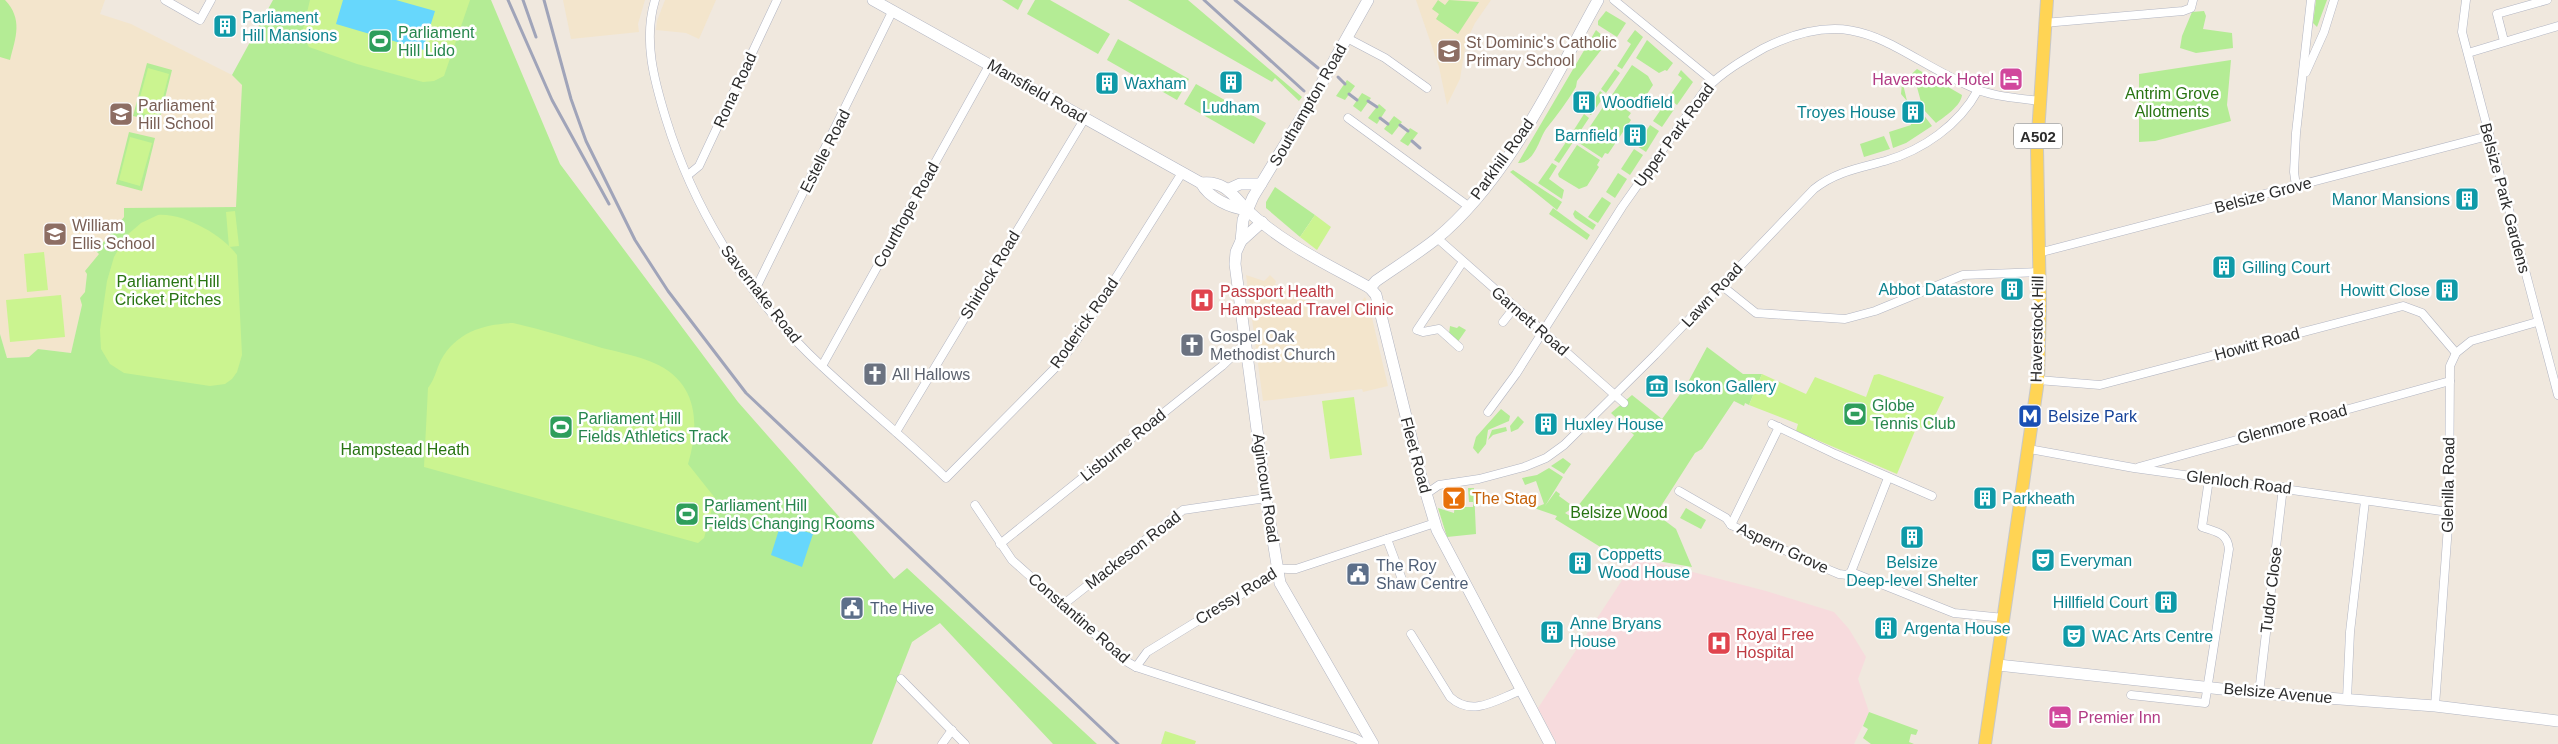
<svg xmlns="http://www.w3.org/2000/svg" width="2558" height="744" font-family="Helvetica,sans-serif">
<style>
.education{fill:#f3e5cc}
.medical{fill:#f7dbdd}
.green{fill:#b4ec95}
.pitch{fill:#cbf490}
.water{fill:#67d7fc}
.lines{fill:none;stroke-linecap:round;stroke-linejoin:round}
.street-casing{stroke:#b2b5c2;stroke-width:9}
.secondary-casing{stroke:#b2b5c2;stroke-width:12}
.primary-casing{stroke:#c8c8c8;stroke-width:14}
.street{stroke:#fff;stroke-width:8}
.secondary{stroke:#fff;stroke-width:11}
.primary{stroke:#ffd454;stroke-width:12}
.rail{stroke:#a0a4b9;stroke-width:3}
.secondary-bridge-casing{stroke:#b2b5c2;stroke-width:12;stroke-linecap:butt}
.secondary-bridge{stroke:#fff;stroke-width:11}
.labels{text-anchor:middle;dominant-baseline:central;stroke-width:5;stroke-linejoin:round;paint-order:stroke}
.shield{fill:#fff;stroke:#6c6c6c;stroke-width:1}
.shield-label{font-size:15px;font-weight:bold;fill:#2d2d2d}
.culture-label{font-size:16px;fill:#0d838f;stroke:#fff;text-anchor:start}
.leisure-label{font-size:16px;fill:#27864d;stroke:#fff;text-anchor:start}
.education-label{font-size:16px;fill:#785e54;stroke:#fff;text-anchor:start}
.hotel-label{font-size:16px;fill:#b23c85;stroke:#fff;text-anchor:end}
.street-label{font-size:16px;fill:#2d2d2d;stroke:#fff}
.park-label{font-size:16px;fill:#287412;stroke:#fff}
.health-label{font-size:16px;fill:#be3a42;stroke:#fff;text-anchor:start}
.worship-label{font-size:16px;fill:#5b616d;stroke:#fff;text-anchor:start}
.transit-label{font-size:16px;fill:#164399;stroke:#fff;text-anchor:start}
.food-label{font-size:16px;fill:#c56008;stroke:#fff;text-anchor:start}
.service-label{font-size:16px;fill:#4e5e75;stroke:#fff;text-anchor:start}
</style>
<rect width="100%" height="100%" fill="#f0e8de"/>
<g class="education">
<path d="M0 0H105L100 14 131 24 232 75 242 85 237 207 124 209V217L97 251 100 253 87 274 85 292 71 353 38 349 29 357 7 358 0 334Z"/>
<path d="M563 0H645L638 24 639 32 571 39Z"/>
<path d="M665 0H716L699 39 686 33 656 30 657 21Z"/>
<path d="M1416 0H1491L1475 23 1466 42 1460 79 1447 105 1439 67Z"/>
<path d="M1270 275 1276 281 1275 284 1298 294 1300 297 1310 303H1318L1333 314 1338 313 1344 317 1356 308 1365 297 1369 305 1388 386 1363 392 1362 389 1263 401 1246 275 1264 281Z"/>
</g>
<path class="medical" d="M1635 557 1766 591 1834 612 1849 629 1866 657 1858 679 1869 712 1854 744H1557L1538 708 1634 562Z"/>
<g class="green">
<path d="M0 0H5C23 19 16 37 10 60L0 57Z"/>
<path d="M273 0H491L560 164 738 402 894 579 907 568 1097 744H1053L940 623 912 642 872 744H0V334L7 358 29 357 38 349 71 353 82 305 80 298 85 292 87 274 85 271 99 254 96 251 124 217V208L236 207 242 85 232 75Z"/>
<path d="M1002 0H1023L1018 10Z"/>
<path d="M1035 0H1050L1110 34 1098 54 1027 14Z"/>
<path d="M1128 0H1188L1302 97 1299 101 1275 78 1272 82Z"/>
<path d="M1438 0 1445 5 1449 0 1479 2 1458 34 1436 19 1439 14 1432 9Z"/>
<path d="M2316 0H2327L2317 27 2313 23Z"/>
<path d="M1606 11 1626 23 1617 37 1598 25V21Z"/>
<path d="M2204 11 2206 16 2203 29 2232 33 2233 48 2196 53 2180 48 2182 36 2192 12Z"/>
<path d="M1596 30 1605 38V45L1577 81 1576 87C1567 102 1557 115 1546 129 1539 139 1535 163 1518 163Z"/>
<path d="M1635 30 1643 37 1622 69 1617 66 1631 44 1627 41Z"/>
<path d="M1118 39 1189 79 1177 100 1107 60Z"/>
<path d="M1647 40 1673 63 1667 71 1665 70 1659 73 1636 58Z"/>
<path d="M2231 60 2227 105 2231 121 2155 141 2139 142V74Z"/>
<path d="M147 63 172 70 159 122 133 116Z"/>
<path d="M1632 65 1648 76 1653 85 1639 106 1637 105 1633 110 1612 95Z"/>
<path d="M1615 69 1620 73 1606 93 1601 89Z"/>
<path d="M1917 69 1962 95C1961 106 1944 117 1936 123L1923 109 1915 80 1903 84 1907 101 1901 94 1902 83Z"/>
<path d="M1681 70 1693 82 1677 105 1668 98 1682 78 1678 75Z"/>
<path d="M1347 80 1355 86 1345 100 1336 96Z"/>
<path d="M1196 84 1266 123 1254 144 1184 104Z"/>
<path d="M1600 91 1605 95 1591 115 1586 112Z"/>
<path d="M1362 93 1371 98 1361 112 1353 106Z"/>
<path d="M1609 98 1631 113 1628 117 1631 120 1608 154 1605 153 1602 158 1579 143Z"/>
<path d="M1666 102 1675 108 1662 127 1653 121Z"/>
<path d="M1379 104 1386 110 1377 124 1368 118Z"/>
<path d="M1584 114 1589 118 1575 139 1570 136Z"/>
<path d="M1923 114 1932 126 1906 143 1893 148 1889 132 1911 125 1910 120Z"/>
<path d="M1394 116 1402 122 1392 135 1384 129Z"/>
<path d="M1650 125 1659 131 1646 152 1637 146Z"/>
<path d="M1410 128 1418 133 1408 146 1400 141Z"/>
<path d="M129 132 155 138 142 191 116 184Z"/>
<path d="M1884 136 1890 149 1864 157 1860 144Z"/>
<path d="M1568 139 1573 142 1559 163 1554 160Z"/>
<path d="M1577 145 1600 160 1597 165 1599 167 1587 186 1579 189 1559 177 1558 174Z"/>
<path d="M1634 149 1643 155 1630 175 1621 169Z"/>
<path d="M1552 163 1557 166 1549 179 1564 190 1562 199 1538 183Z"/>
<path d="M1513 170 1562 202 1557 210 1510 172Z"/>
<path d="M1618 173 1627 179 1615 198 1606 192Z"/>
<path d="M1275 187 1315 215 1300 237 1266 208V202Z"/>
<path d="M1602 197 1611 203 1598 223 1588 217Z"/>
<path d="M1553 208 1590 235 1587 240 1549 214Z"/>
<path d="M1575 210 1596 225 1593 230 1575 218 1573 214Z"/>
<path d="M1450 326 1457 328 1459 326 1466 330 1457 343 1449 334Z"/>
<path d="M1707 347 1743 374H1762L1749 405 1745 403 1744 406 1734 401 1702 449 1695 453 1656 514 1676 529 1692 567 1635 557 1634 562 1620 554 1615 556 1555 519 1557 516 1534 508 1544 504 1536 481 1525 485 1522 478 1537 475 1549 468 1563 477 1545 506 1556 491 1560 494 1559 496 1574 507 1565 513 1570 516 1634 435 1611 413 1632 395 1662 419 1686 386Z"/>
<path d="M1501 409 1510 416 1509 421 1488 430 1486 444 1478 454 1473 448 1476 437Z"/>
<path d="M1518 416 1524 422 1518 429 1511 432 1510 426Z"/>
<path d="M1506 427 1507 431 1493 435 1488 440 1492 430Z"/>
<path d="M1563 458 1571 464 1564 474 1551 466Z"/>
<path d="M1468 488H1474L1476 534 1447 537 1438 508 1454 513 1455 502H1461V507H1473V502H1469Z"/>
<path d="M1686 508 1706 520 1701 529 1680 518Z"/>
<path d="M1869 712 1918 730 1916 735 1911 734 1909 742 1914 744H1871L1863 738 1868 729 1863 726Z"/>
</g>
<g class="pitch">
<path d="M310 0H470L444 76 434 81 423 82 357 64 309 47 302 33Z"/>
<path d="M148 68 169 74 158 117 136 112Z"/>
<path d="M130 137 152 143 140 186 119 180Z"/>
<path d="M235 211 239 246 229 247 226 212Z"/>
<path d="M158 215C184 213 222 235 237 255L242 355 237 372 232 379 225 384 210 386 124 373 110 364 101 349 100 330 107 281 114 257 126 236 141 223Z"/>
<path d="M1315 215 1331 227 1317 250 1300 237Z"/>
<path d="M44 252 48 290 27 292 24 254Z"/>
<path d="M61 295 65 337 10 342 6 300Z"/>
<path d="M513 323C543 330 573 339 602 348 619 352 638 356 654 363 698 382 700 424 688 464L715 498 704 538 698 543 424 467 428 388C435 379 436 370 441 360 456 332 484 324 513 323Z"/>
<path d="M1762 374 1806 394 1815 377 1866 397 1874 375 1879 374 1944 397 1928 430 1917 426 1897 474 1796 431 1798 424 1749 405Z"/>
<path d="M1354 397 1362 455 1330 459 1322 401Z"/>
<path d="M1165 731 1196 741 1195 744H1161Z"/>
</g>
<g class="water">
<path d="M343 0H396L435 11 424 46V50L336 24Z"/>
<path d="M781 523 813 534 802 567 771 555Z"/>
</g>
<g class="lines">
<g class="street-casing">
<g id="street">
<path d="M165 0 200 20 211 0"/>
<path d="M655 0C643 40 654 80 666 119 693 207 743 288 808 353 853 397 902 435 946 478L1057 366 1076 341 1182 173"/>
<path d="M1614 0 1713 81"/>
<path d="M2466 0 2462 32 2558 395"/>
<path d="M2044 23 2183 11 2191 8 2193 0"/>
<path d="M1347 38 1385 58 1427 88"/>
<path d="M2504 41 2497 14 2547 0"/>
<path d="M2468 53 2558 26"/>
<path d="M2306 72 2324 32 2334 0"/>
<path d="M1348 118 1468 206"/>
<path d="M688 175 699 166 777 0"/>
<path d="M2296 186 2294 172 2296 133 2311 0"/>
<path d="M1437 238 1624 403"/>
<path d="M2038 253 2488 136"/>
<path d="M1721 285 1756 313 1845 319 1875 311 1963 275 2038 272"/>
<path d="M755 290 893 10"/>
<path d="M1503 322 1514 308"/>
<path d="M1459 347 1439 329 1423 332 1417 330 1462 263"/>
<path d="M822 366 990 64"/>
<path d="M2038 380 2100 385 2403 306 2422 313 2456 353"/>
<path d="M1488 412 1516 374 1622 207 1705 90C1722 72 1743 60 1764 48 1862 0 1892 54 1976 89 1995 97 2018 98 2039 101"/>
<path d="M1772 424 1835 454 1932 496"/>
<path d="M896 432 1085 118"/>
<path d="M2029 449 2134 468 2449 512"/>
<path d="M2139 467 2450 381"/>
<path d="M1679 491 1726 518 1731 525C1767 542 1802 559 1839 574L1847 575 1851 572 1954 613 2004 618"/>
<path d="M1426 494 1439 485 1479 479 1524 467 1546 458 1564 445 1655 355 1814 189C1835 172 1859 168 1885 161 1923 150 1959 125 1978 90"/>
<path d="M975 505 1012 560 1124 660 1136 667 1355 738 1366 744"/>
<path d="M1731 525 1779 427"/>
<path d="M1387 539 1403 582"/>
<path d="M1000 544 1222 366 1245 344"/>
<path d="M1851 572 1888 478"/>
<path d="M1064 604 1183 510 1266 498"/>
<path d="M1411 634 1450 697C1473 718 1497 699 1522 690"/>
<path d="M1136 667 1147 652 1266 579C1284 564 1275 570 1296 569L1435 523"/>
<path d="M901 679 965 744"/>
<path d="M2259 693 2283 487"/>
<path d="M2131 695 2205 703 2229 549C2227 532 2216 532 2202 527L2209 479"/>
<path d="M2347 699 2350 632 2365 501"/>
<path d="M2435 706 2449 512 2450 366 2456 353 2471 341 2537 322"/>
<path d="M942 744 952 730"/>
</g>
</g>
<g class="secondary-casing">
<g id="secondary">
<path d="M873 0 1201 183C1209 198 1230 208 1248 210"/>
<path d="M1336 57 1368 0"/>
<path d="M1318 90 1253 197 1243 220 1241 241 1236 252 1235 264 1266 498 1280 583 1373 744"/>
<path d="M1201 183C1224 180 1233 195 1247 210 1283 244 1327 264 1370 288L1376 295 1420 473 1437 530 1550 744"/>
<path d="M1229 189 1240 184H1261"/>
<path d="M1241 241 1262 222"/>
<path d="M1370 288 1376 281C1396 267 1417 254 1436 239 1507 181 1554 79 1598 0"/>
<path d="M1998 665 2259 693 2435 706 2558 721"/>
</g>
</g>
<g class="primary-casing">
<path id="primary" d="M1985 744 2038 380 2040 306 2037 148 2047 0"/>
</g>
<use href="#street" class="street"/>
<use href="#secondary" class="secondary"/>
<use href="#primary" class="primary"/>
<g class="rail">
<path d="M508 0 552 100 609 204"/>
<path d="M523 0 536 37"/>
<path d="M544 0 571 99 586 141 635 240 668 291 746 393 1118 744"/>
<path d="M1204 0 1304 91"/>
<path d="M1235 0 1318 68"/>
<path d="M1338 77 1345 84"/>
<path d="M1349 94 1357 100"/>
<path d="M1368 101 1377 107"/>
<path d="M1380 118 1388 124"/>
<path d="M1400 125 1408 131"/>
<path d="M1412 141 1420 148"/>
</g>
<g class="secondary-bridge-casing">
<path id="secondary-bridge" d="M1318 90 1336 57"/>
</g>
<use href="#secondary-bridge" class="secondary-bridge"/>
</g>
<defs>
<g id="building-square" transform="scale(1.25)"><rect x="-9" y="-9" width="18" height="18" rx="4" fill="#0f9aa8" stroke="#fff"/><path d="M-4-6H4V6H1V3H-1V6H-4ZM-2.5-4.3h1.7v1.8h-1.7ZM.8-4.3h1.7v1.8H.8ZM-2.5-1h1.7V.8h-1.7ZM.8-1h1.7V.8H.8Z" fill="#fff"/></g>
<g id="stadium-square" transform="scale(1.25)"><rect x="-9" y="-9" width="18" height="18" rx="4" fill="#2e9e5b" stroke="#fff"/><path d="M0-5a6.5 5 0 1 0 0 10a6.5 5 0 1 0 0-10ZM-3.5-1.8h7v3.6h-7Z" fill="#fff"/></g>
<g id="school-square" transform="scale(1.25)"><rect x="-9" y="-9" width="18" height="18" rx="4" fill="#8d6e63" stroke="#fff"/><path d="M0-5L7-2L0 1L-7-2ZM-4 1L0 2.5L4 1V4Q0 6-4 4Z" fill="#fff"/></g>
<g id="hotel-square" transform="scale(1.25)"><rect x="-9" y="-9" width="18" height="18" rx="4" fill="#d1479c" stroke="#fff"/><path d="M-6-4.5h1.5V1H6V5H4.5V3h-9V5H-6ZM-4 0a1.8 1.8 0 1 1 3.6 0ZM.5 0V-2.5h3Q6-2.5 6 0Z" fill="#fff"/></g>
<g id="hospital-square" transform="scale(1.25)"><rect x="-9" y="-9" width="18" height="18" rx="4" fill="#e0444e" stroke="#fff"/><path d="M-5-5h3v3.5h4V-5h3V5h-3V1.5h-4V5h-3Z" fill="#fff"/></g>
<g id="church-square" transform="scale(1.25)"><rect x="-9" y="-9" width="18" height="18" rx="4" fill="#6b7280" stroke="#fff"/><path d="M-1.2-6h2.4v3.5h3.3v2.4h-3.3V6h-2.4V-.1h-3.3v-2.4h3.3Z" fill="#fff"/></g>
<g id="museum-square" transform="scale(1.25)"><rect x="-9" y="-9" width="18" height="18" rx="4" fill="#0f9aa8" stroke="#fff"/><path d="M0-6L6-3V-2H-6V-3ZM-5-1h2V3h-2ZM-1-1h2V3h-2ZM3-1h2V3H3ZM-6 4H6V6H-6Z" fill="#fff"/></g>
<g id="metro-square" transform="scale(1.25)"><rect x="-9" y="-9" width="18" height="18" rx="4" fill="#1a4fb4" stroke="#fff"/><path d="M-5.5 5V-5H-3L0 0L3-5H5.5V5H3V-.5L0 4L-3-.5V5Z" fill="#fff"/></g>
<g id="bar-square" transform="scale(1.25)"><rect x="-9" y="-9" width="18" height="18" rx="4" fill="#e8710a" stroke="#fff"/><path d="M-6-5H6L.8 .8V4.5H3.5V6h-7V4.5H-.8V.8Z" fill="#fff"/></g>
<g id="theatre-square" transform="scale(1.25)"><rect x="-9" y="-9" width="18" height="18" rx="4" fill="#0f9aa8" stroke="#fff"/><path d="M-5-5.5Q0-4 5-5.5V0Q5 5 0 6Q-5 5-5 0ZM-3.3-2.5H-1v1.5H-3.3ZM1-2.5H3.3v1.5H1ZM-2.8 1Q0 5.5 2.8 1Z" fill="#fff"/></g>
<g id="civic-square" transform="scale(1.25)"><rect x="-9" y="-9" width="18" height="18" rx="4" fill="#5c6f8a" stroke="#fff"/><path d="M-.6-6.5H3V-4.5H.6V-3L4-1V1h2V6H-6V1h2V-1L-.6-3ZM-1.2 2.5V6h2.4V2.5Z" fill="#fff"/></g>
</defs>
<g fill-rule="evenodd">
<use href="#building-square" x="225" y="26"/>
<use href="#stadium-square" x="380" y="41"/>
<use href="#school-square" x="1449" y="51"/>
<use href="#hotel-square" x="2011" y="79"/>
<use href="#building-square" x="1231" y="82"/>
<use href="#building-square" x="1107" y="83"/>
<use href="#building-square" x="1584" y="102"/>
<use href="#building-square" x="1913" y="112"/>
<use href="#school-square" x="121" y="114"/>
<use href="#building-square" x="1635" y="135"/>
<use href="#building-square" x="2467" y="199"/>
<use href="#school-square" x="55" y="234"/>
<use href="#building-square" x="2224" y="267"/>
<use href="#building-square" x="2012" y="289"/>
<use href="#building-square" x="2447" y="290"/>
<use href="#hospital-square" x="1202" y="300"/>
<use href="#church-square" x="1192" y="345"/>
<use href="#church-square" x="875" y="374"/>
<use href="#museum-square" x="1657" y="386"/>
<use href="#stadium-square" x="1855" y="414"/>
<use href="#metro-square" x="2030" y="416"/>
<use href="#building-square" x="1546" y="424"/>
<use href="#stadium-square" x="561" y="427"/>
<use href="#bar-square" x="1454" y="498"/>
<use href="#building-square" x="1985" y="498"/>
<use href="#stadium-square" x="687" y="514"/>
<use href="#building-square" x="1912" y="537"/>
<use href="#theatre-square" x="2043" y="560"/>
<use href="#building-square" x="1580" y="563"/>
<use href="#civic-square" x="1358" y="574"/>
<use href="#building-square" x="2166" y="602"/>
<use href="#civic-square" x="852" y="608"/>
<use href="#building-square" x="1886" y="628"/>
<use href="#building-square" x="1552" y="632"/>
<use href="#theatre-square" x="2074" y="636"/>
<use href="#hospital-square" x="1719" y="643"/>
<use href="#hotel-square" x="2060" y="717"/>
</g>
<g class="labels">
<rect class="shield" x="2014" y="123.5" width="48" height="25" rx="4"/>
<g class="shield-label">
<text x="2038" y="136">A502</text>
</g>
<g class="culture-label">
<text x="242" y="17">Parliament<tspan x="242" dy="18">Hill Mansions</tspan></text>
<text x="1124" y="83">Waxham</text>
<text x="1602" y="102">Woodfield</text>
<text x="1231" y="107" text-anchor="middle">Ludham</text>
<text x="1896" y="112" text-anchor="end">Troyes House</text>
<text x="1618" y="135" text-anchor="end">Barnfield</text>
<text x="2450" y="199" text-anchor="end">Manor Mansions</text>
<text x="2242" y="267">Gilling Court</text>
<text x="1994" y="289" text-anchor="end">Abbot Datastore</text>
<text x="2430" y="290" text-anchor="end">Howitt Close</text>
<text x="1674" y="386">Isokon Gallery</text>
<text x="1564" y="424">Huxley House</text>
<text x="2002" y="498">Parkheath</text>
<text x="1598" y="554">Coppetts<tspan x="1598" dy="18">Wood House</tspan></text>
<text x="2060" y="560">Everyman</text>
<text x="1912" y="562" text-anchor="middle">Belsize<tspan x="1912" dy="18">Deep-level Shelter</tspan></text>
<text x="2148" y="602" text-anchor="end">Hillfield Court</text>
<text x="1570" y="623">Anne Bryans<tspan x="1570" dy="18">House</tspan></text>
<text x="1904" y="628">Argenta House</text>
<text x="2092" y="636">WAC Arts Centre</text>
</g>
<g class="leisure-label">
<text x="398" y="32">Parliament<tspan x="398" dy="18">Hill Lido</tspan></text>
<text x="1872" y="405">Globe<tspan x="1872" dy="18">Tennis Club</tspan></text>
<text x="578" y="418">Parliament Hill<tspan x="578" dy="18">Fields Athletics Track</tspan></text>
<text x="704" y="505">Parliament Hill<tspan x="704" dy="18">Fields Changing Rooms</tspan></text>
</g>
<g class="education-label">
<text x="1466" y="42">St Dominic's Catholic<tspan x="1466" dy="18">Primary School</tspan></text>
<text x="138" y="105">Parliament<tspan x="138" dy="18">Hill School</tspan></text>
<text x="72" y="225">William<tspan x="72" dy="18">Ellis School</tspan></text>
</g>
<g class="hotel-label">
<text x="1994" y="79">Haverstock Hotel</text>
<text x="2078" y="717" text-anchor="start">Premier Inn</text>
</g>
<g class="street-label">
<text transform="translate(735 90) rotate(-65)">Rona Road</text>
<text transform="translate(1037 91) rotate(30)">Mansfield Road</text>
<text transform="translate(1308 105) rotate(-60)">Southampton Road</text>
<text transform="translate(1674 135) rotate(-54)">Upper Park Road</text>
<text transform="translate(825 151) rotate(-63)">Estelle Road</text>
<text transform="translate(1502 159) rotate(-54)">Parkhill Road</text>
<text transform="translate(2263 195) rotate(-15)">Belsize Grove</text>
<text transform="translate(2505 198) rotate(75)">Belsize Park Gardens</text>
<text transform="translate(906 215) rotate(-61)">Courthope Road</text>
<text transform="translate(990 275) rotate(-59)">Shirlock Road</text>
<text transform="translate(761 294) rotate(52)">Savernake Road</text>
<text transform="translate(1712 295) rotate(-47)">Lawn Road</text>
<text transform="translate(1530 321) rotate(41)">Garnett Road</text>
<text transform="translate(1084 323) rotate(-55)">Roderick Road</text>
<text transform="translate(2037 329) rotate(-89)">Haverstock Hill</text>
<text transform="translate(2257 344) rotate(-15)">Howitt Road</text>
<text transform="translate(2292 424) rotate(-15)">Glenmore Road</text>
<text transform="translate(1123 445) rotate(-39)">Lisburne Road</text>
<text transform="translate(1416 455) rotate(75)">Fleet Road</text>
<text transform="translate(2239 482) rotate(7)">Glenloch Road</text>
<text transform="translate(2448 485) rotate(-89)">Glenilla Road</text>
<text transform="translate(1266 488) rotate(82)">Agincourt Road</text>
<text transform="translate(1783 548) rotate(25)">Aspern Grove</text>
<text transform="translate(1133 550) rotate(-38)">Mackeson Road</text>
<text transform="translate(2271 590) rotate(-83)">Tudor Close</text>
<text transform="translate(1236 596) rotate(-32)">Cressy Road</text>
<text transform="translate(1079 618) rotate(41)">Constantine Road</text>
<text transform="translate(2278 693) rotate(5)">Belsize Avenue</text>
</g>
<g class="park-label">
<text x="2172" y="93">Antrim Grove<tspan x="2172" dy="18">Allotments</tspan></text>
<text x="168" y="281">Parliament Hill<tspan x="168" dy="18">Cricket Pitches</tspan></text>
<text x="405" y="449">Hampstead Heath</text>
<text x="1619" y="512">Belsize Wood</text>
</g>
<g class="health-label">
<text x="1220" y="291">Passport Health<tspan x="1220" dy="18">Hampstead Travel Clinic</tspan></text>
<text x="1736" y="634">Royal Free<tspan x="1736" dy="18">Hospital</tspan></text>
</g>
<g class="worship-label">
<text x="1210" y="336">Gospel Oak<tspan x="1210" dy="18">Methodist Church</tspan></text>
<text x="892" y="374">All Hallows</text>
</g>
<g class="transit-label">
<text x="2048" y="416">Belsize Park</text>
</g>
<g class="food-label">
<text x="1472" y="498">The Stag</text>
</g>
<g class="service-label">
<text x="1376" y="565">The Roy<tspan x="1376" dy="18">Shaw Centre</tspan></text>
<text x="870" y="608">The Hive</text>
</g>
</g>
</svg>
